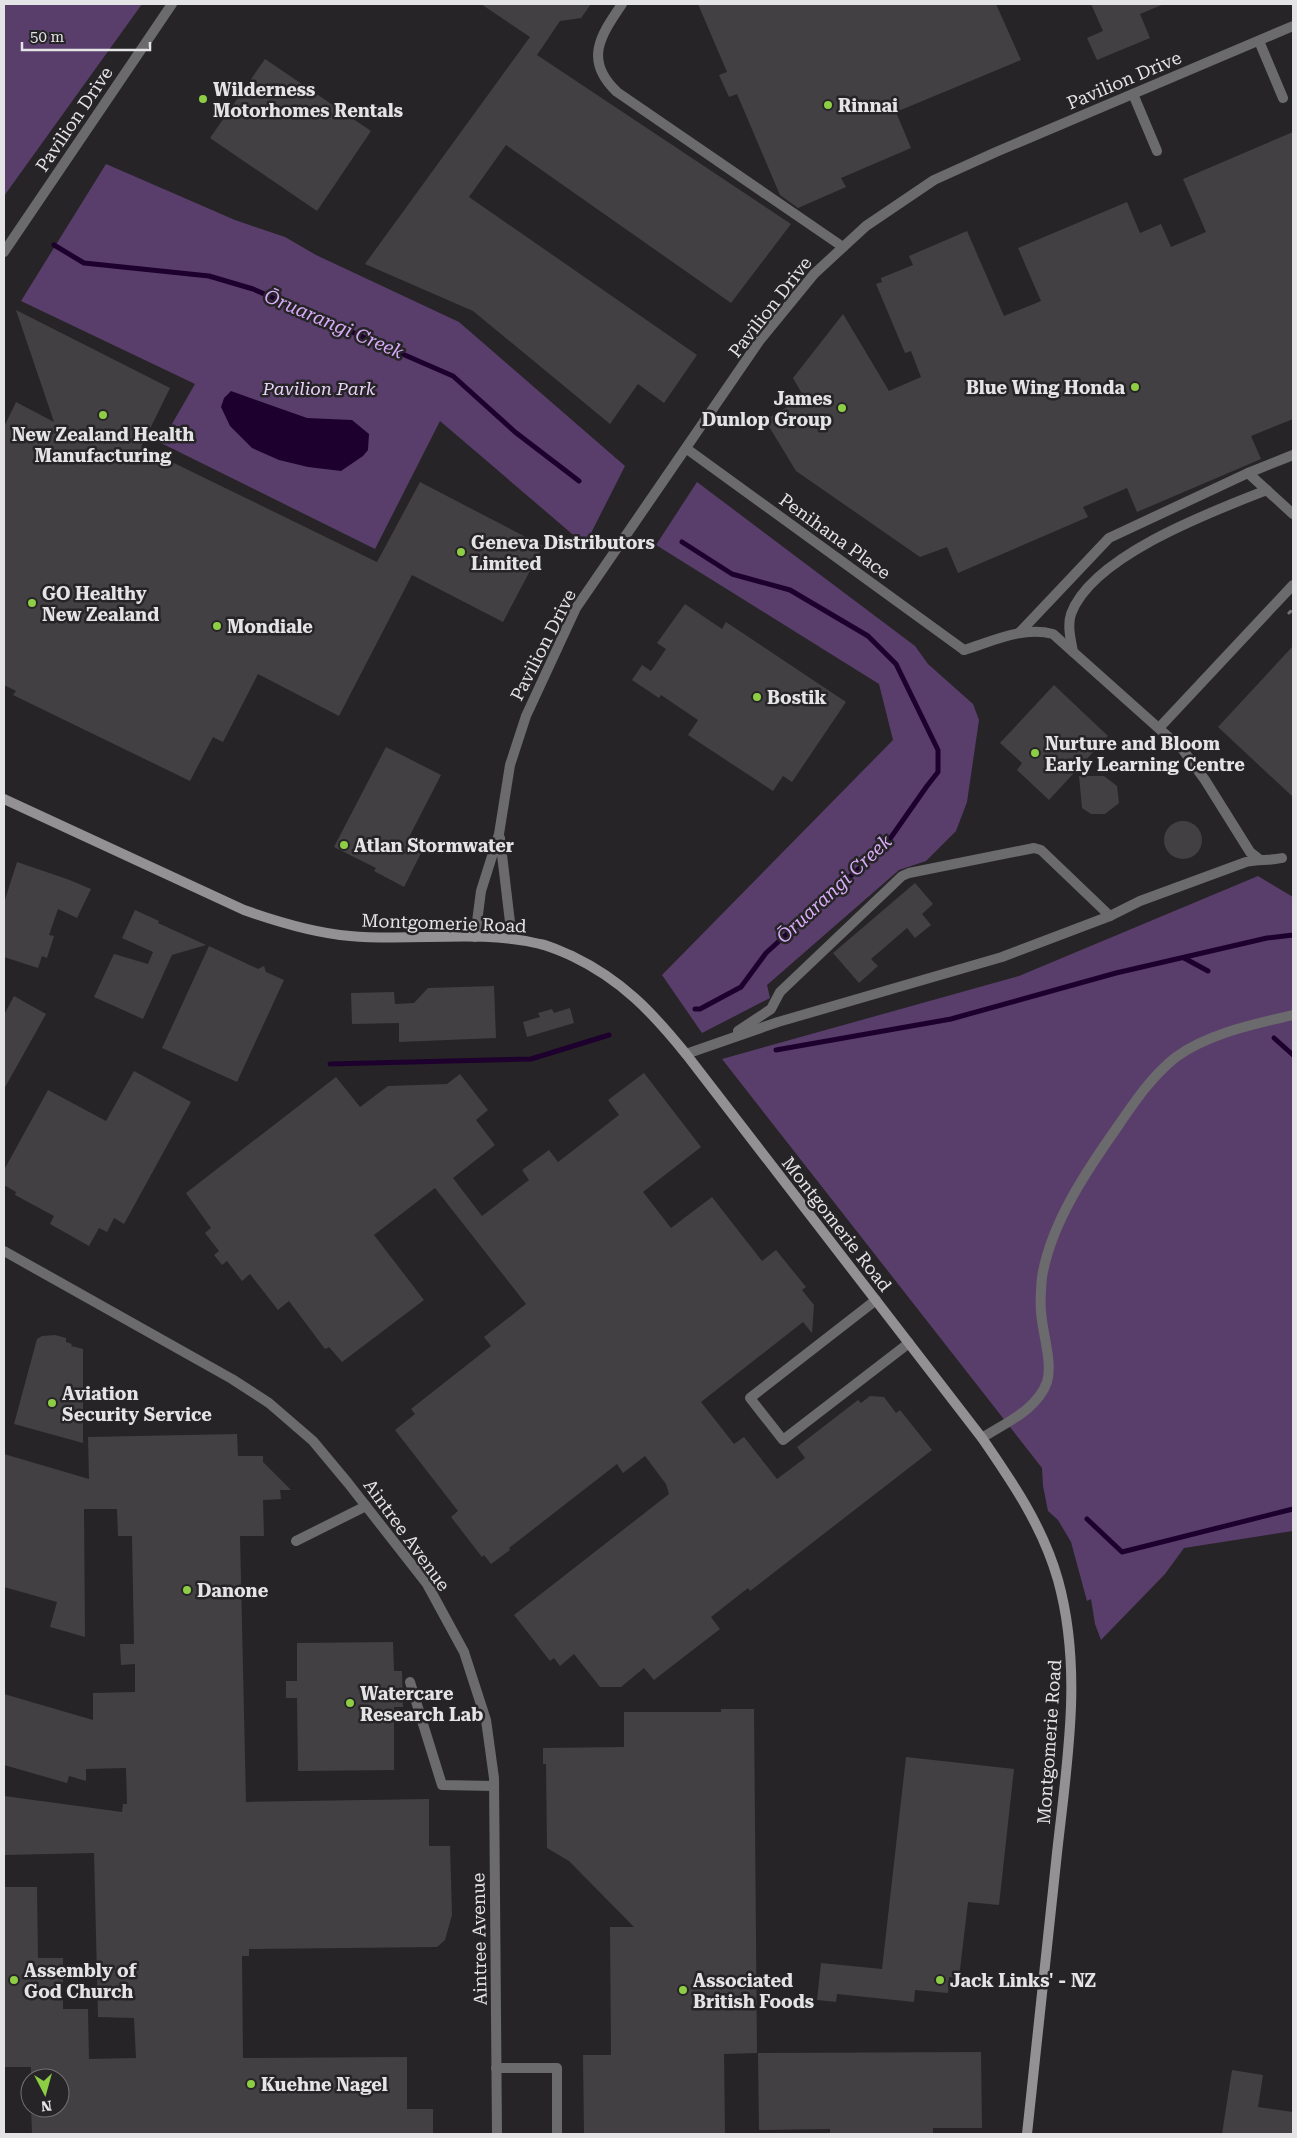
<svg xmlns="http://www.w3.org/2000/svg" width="1297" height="2138" font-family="'Roboto Serif',serif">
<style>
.green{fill:#593e6b}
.water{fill:#1e002e}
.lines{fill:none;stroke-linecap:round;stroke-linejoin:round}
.stream{stroke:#1e002e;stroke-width:5}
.building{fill:#424043}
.path{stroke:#737174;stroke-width:3;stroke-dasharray:5 2.5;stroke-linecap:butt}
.lane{stroke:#6b6a6c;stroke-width:10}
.street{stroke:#6b6a6c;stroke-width:10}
.secondary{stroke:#939194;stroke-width:10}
.poi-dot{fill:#8dce44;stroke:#262427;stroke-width:2}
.labels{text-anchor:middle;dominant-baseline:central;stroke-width:5;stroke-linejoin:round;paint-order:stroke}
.street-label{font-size:18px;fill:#e4e3e5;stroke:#262427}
.poi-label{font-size:18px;font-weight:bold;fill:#e4e3e5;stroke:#262427;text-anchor:start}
.park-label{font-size:18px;font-style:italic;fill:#e8d1f9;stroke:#262427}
.water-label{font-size:19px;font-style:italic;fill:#d9abf9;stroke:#262427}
</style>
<rect width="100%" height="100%" fill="#262427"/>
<g class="green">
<path d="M4 4H142L4 196Z"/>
<path d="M106 164 235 220 285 237 316 255 459 322 625 466 585 545 440 421 375 549 161 443 195 384 21 301Z"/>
<path d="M697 482 915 646 928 664 973 704 979 720 967 802 956 831 926 861 899 870 767 985 770 998 702 1033 662 975 893 740 879 684 656 545Z"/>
<path d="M1258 876 1293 897V1531L1184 1548 1165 1574 1101 1640 1095 1624 1091 1599 1087 1601 1071 1542 1058 1520 1048 1511 1043 1486 1042 1468 722 1059 1019 976Z"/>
</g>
<path class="water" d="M231 391 307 418 352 420 369 434 368 450 363 456 341 471 308 467 279 460 252 448 230 426 221 407 224 398Z"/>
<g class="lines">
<g class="stream">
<path d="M54 245 84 263 209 276 253 289 453 376 515 432 579 481"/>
<path d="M682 542 732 574 790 590 868 636 896 664 938 750V772L927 786 887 843 766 953 741 987 700 1009H695"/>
<path d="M1184 958 1208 971"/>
<path d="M1274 1038 1293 1055"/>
<path d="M776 1050 951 1019 1116 973 1267 938 1293 935"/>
<path d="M330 1064 531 1059 609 1035"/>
<path d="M1087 1519 1122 1552 1293 1509"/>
</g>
</g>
<g class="building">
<path d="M481 4H591L581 18 560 21 537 55 791 224 731 303 506 145 469 197 697 355 664 403 638 384 610 424 473 311 365 264 530 37Z"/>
<path d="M698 4H996L1021 60 896 112 911 148 841 178 846 187 798 208 780 195 737 94 729 97 719 75 727 72Z"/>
<path d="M1091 4H1164L1140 14 1150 38 1097 60 1087 38 1103 31Z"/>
<path d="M265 59 371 131 317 211 210 138Z"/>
<path d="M1293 132V419L1251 436 1261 459 1137 512 1127 488 1083 507 1088 517 958 573 947 547 920 557 796 471 765 420 804 397 793 378 843 314 889 391 921 377 911 351 905 353 876 284 882 282 881 278 913 265 909 256 967 231 1004 316 1041 301 1018 248 1127 202 1140 233 1161 224 1171 247 1206 232 1183 179Z"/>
<path d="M16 310 170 388 141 447 377 562 420 482 543 546 503 622 412 575 339 716 258 674 223 742 213 737 190 781 13 695 16 691 4 685V427L16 402 54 422Z"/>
<path d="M685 604 722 629 726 622 846 702 792 782 783 776 773 791 688 735 698 720 661 695 659 698 632 680 642 665 651 671 666 649 657 643Z"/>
<path d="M1293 646V797L1218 727Z"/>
<path d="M1054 685 1108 736 1049 800 1017 770 1022 763 1000 743Z"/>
<path d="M386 747 441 775 407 841 423 849 404 887 374 871 376 868 334 847Z"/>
<path d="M1079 776H1104L1117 786 1119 803 1105 814H1091L1082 808Z"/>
<circle cx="1183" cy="840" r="19"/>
<path d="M17 862 67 879 91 889 77 918 58 909 49 935 54 936 47 958 42 956 38 968 4 957V903Z"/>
<path d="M915 883 933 904 922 914 931 925 915 938 907 928 871 959 878 966 859 983 833 953Z"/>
<path d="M135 910 159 921 158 923 206 945 172 955 143 1019 94 997 114 954 148 964 153 952 122 938Z"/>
<path d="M209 946 258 969 264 966 266 972 284 980 237 1082 162 1048Z"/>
<path d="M494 986 496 1038 399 1042V1023L352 1024 351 993 394 992 395 1004 414 1003 428 988Z"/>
<path d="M14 996 46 1014 4 1089V1015Z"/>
<path d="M570 1008 574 1023 527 1037 523 1022 540 1017 538 1013 552 1009 554 1013Z"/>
<path d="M134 1071 191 1102 124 1224 114 1218 107 1232 99 1228 89 1246 50 1224 54 1216 15 1195 16 1192 4 1185V1170L48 1090 106 1121Z"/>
<path d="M644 1073 701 1147 643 1192 671 1228 712 1197 762 1261 776 1250 806 1287 802 1290 814 1305 812 1333 803 1322 701 1402 734 1444 744 1437 777 1479 805 1458 797 1447 858 1400 861 1403 870 1396 884 1397 896 1413 900 1410 932 1450 750 1591 748 1588 711 1617 720 1629 654 1680 644 1668 621 1687H600L574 1654 560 1666 554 1658 550 1661 514 1615 669 1494 666 1484 645 1456 623 1473 617 1464 509 1548 510 1550 491 1564 484 1555 482 1557 451 1517 458 1511 395 1430 415 1414 411 1409 491 1346 484 1337 526 1304 435 1188 374 1235 424 1300 342 1362 329 1347 325 1349 289 1301 278 1310 250 1274 242 1281 227 1261 222 1265 214 1255 219 1251 205 1233 211 1228 186 1193 336 1077 360 1107 388 1086 447 1084 460 1074 488 1110 476 1120 495 1145 453 1178 482 1216 529 1180 522 1170 549 1150 558 1162 619 1115 608 1100Z"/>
<path d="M55 1335 66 1338V1342L72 1344 71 1346 83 1349V1443L14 1424 37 1339 42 1336Z"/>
<path d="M237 1434 238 1456H263V1462L291 1490H280L281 1499 263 1500 264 1536H240L246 1802 429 1799V1846H450L452 1915 445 1940 437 1947 249 1949V1956H242L243 2058 407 2057V2109H433V2134H32L31 2108H60V2078H31V2067H4V1887H37L38 1958H63V2009H88L89 2059 136 2058 134 2018 98 2017 94 1853 4 1855V1796L122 1812 123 1804H127L126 1768 86 1769V1781L69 1776 67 1783 4 1765V1694L93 1720V1693L135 1692V1664L121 1665 120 1644H134L132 1536H118L117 1509H84L85 1637 50 1627 57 1602 4 1587V1454L89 1479 88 1437Z"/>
<path d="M393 1642 394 1671H402L403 1707H394V1770L298 1771 297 1698H286V1681H297V1643Z"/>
<path d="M721 1709H754L757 2053 724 2054 725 2134H584L583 2055H611L610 1927H634L569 1861 547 1848 546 1764H543V1748L624 1747V1712H721Z"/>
<path d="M906 1757 1014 1769 999 1905 968 1902 959 1978 949 1977 948 1993 915 1990 914 2002 837 1994 836 2002 817 2000 821 1963 882 1969Z"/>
<path d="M981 2052 982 2128H933V2134H830V2129L759 2130 758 2053Z"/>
<path d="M1232 2070 1263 2075 1258 2107 1293 2112V2134H1222Z"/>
</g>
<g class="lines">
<path class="path" d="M1288 612 1289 613 1293 609"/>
<g class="lane">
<path d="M622 4C601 35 583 60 617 92L843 247"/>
<path d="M1259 41 1283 98"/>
<path d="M1133 94 1157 151"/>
<path d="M1248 473 1293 514"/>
<path d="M1019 633 1109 538 1248 473 1293 455"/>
<path d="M964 650C993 641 1023 626 1053 634L1183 750 1205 780 1250 852 1259 859"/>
<path d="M1073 652C1071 640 1067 626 1071 614 1092 556 1213 511 1267 490"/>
<path d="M1159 728 1293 585"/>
<path d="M738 1031 771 1009 780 992 902 876 909 873 1034 848 1041 850 1110 916"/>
<path d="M686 1054 778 1022 1002 957 1110 916 1140 901 1246 862C1258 859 1269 861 1282 858"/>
<path d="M876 1300 750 1398 783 1440 909 1343"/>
<path d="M982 1438C1005 1423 1037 1410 1047 1382 1053 1363 1042 1332 1041 1311 1040 1301 1041 1288 1042 1277 1051 1223 1087 1170 1118 1126 1135 1101 1152 1076 1176 1057 1209 1033 1255 1024 1293 1015"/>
<path d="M296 1541 366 1506"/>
<path d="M410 1682 442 1785 494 1786"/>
<path d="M496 2068H557V2134"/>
</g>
<g class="street">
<path d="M4 252 172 4"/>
<path d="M687 449 964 650"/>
<path d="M500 838 512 939"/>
<path d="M475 937 481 891 499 834 510 765 526 716 576 608 760 340 814 274 866 226 934 180 996 152 1293 26"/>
<path d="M4 1251 232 1379 269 1403 313 1441 348 1483 427 1584 464 1652 486 1720 494 1778 497 2134"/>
</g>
<path class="secondary" d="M4 799 244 910C278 922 314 933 350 936 413 942 478 929 540 944 551 946 562 952 572 956 622 980 652 1012 686 1054L982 1438C1013 1483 1043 1527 1058 1580 1083 1670 1067 1762 1057 1853 1047 1947 1037 2041 1027 2134"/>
</g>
<g class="poi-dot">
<circle cx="203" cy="99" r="5"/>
<circle cx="828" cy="105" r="5"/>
<circle cx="1135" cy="387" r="5"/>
<circle cx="842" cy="408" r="5"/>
<circle cx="103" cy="415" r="5"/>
<circle cx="461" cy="552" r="5"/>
<circle cx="32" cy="603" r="5"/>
<circle cx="217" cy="626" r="5"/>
<circle cx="757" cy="697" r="5"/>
<circle cx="1035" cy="753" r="5"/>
<circle cx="344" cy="845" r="5"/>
<circle cx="52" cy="1403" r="5"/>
<circle cx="187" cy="1590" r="5"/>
<circle cx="350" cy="1703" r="5"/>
<circle cx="14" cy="1980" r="5"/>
<circle cx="940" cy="1980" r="5"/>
<circle cx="683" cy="1990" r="5"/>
<circle cx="251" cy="2084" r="5"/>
</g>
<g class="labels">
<g class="street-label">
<text transform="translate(1124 80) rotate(-23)">Pavilion Drive</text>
<text transform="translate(74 119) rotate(-56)">Pavilion Drive</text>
<text transform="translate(770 307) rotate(-52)">Pavilion Drive</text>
<text transform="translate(835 536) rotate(36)">Penihana Place</text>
<text transform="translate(543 645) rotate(-63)">Pavilion Drive</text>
<text transform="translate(444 923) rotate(2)">Montgomerie Road</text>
<text transform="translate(837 1224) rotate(52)">Montgomerie Road</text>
<text transform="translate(407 1535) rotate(54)">Aintree Avenue</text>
<text transform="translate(1049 1742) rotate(-86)">Montgomerie Road</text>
<text transform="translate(479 1939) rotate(-91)">Aintree Avenue</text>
</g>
<g class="poi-label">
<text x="213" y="89">Wilderness<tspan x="213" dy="21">Motorhomes Rentals</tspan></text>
<text x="838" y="105">Rinnai</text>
<text x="1125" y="387" text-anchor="end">Blue Wing Honda</text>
<text x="832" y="398" text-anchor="end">James<tspan x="832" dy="21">Dunlop Group</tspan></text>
<text x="103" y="434" text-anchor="middle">New Zealand Health<tspan x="103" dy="21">Manufacturing</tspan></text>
<text x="471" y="542">Geneva Distributors<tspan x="471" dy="21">Limited</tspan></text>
<text x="42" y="593">GO Healthy<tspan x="42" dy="21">New Zealand</tspan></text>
<text x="227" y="626">Mondiale</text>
<text x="767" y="697">Bostik</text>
<text x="1045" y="743">Nurture and Bloom<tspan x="1045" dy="21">Early Learning Centre</tspan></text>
<text x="354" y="845">Atlan Stormwater</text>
<text x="62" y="1393">Aviation<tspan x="62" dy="21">Security Service</tspan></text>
<text x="197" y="1590">Danone</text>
<text x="360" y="1693">Watercare<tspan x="360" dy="21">Research Lab</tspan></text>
<text x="24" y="1970">Assembly of<tspan x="24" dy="21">God Church</tspan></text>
<text x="693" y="1980">Associated<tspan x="693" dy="21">British Foods</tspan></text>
<text x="950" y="1980">Jack Links' - NZ</text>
<text x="261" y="2084">Kuehne Nagel</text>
</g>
<g class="park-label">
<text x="319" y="388">Pavilion Park</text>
</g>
<g class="water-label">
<text transform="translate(334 324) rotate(23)">Ōruarangi Creek</text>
<text transform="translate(834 889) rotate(-43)">Ōruarangi Creek</text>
</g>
</g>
<rect width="1297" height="2138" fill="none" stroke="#e4e3e5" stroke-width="10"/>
<g transform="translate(45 2093) rotate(174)"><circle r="24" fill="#262427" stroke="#727073"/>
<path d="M0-4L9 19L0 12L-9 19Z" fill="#8dce44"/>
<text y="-8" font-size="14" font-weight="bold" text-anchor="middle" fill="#e4e3e5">N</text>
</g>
<path d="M22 42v8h128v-8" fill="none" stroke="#e4e3e5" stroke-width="2.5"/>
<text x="30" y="42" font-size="15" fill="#e4e3e5" stroke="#262427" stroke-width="4" paint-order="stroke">50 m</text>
</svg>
